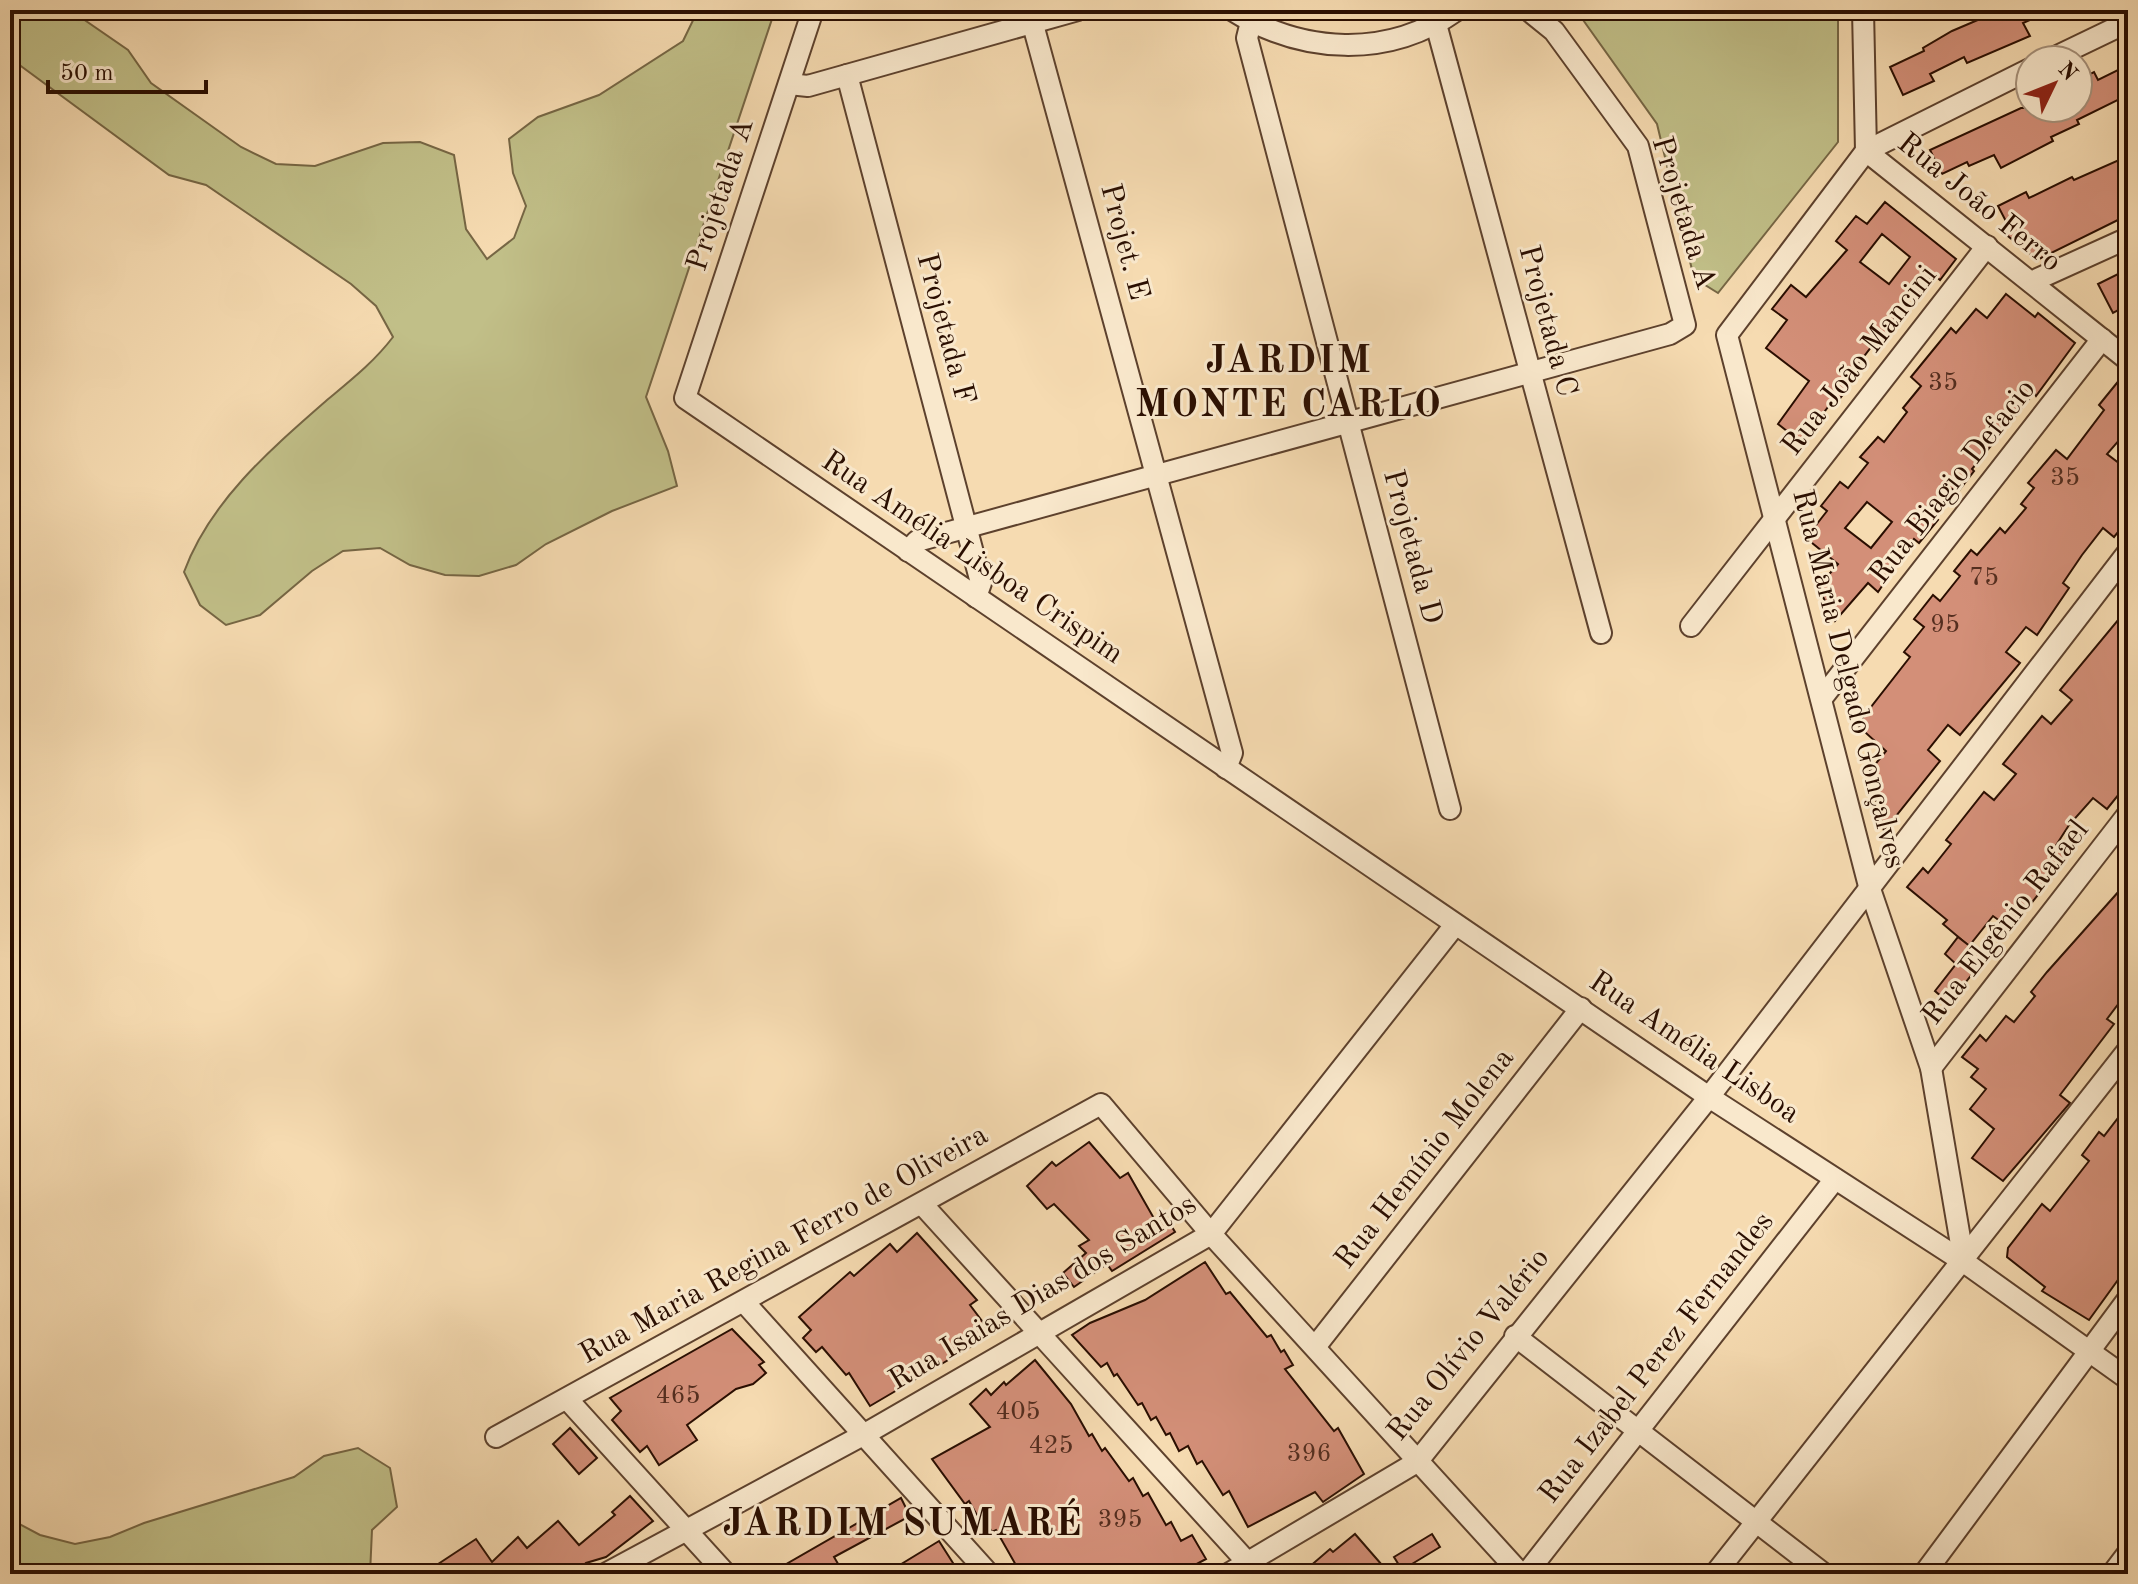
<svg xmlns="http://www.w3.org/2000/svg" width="2138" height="1584" font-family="'Old Standard TT',serif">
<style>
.green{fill:#c1bf88;stroke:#766644;stroke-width:2}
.building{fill:#d38f78;stroke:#2a0e01;stroke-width:2;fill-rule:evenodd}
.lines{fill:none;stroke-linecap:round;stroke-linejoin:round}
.minor-casing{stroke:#5d412d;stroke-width:24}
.minor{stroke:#f9e8cc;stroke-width:20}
.labels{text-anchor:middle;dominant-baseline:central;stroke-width:6;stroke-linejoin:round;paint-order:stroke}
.number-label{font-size:26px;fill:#542e1f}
.street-label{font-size:30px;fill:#2a0e01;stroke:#f9e8cc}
.district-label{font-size:38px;font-weight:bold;letter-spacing:2px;fill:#2a0e01;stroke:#f9e8cc}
</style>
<rect width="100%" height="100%" fill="#f6dbb1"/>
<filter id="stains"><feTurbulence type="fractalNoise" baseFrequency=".0025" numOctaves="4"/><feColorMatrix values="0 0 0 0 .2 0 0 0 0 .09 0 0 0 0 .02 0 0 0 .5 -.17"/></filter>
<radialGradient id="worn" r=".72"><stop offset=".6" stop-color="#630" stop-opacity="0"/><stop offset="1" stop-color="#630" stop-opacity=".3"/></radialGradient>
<g class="green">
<path d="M10 10H70L128 50 151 83 241 147 276 164 315 166 383 143 420 142 454 155 466 229 487 259 514 238 526 206 513 173 509 139 538 117 599 95 683 41 698 10H775L646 397 668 451 677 486 612 511 546 544 516 565 479 576 445 575 410 565 380 548 343 551 312 571 260 615 226 625 200 605 184 572C210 501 271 449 327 400 351 380 374 362 393 337L376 306 351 284 206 185 169 175 10 58Z"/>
<path d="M1576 10H1838V142L1718 293 1694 278 1657 124Z"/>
<path d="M358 1448 390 1468 397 1507 372 1530 370 1574H10V1519L40 1535 75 1544 110 1537 144 1523 294 1477 324 1456Z"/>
</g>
<g class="building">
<path d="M2001 10H2053L2023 23 2030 36 1967 63 1964 57 1930 74 1934 81 1903 95 1890 67 1924 51 1923 48 1952 31Z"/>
<path d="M2128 65V95L2077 120 2079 124 2051 137 2053 141 2001 168 1994 155 1969 166 1967 162 1942 174 1930 150 2021 108H2078V80L2094 72 2098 80Z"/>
<path d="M2128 156V206L2120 210 2124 217 2037 260 2003 232 2010 229 1998 206 2026 192 2029 198 2072 177 2074 180Z"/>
<path d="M1885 202 1956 259 1940 280 1933 274 1913 300 1910 297 1890 324 1894 327 1876 349 1872 346 1852 372 1857 376 1838 401 1835 398 1801 442 1778 424 1809 381 1766 348 1787 320 1772 309 1791 285 1806 297 1847 250 1836 241 1856 216 1867 224ZM1882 234 1910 257 1889 284 1860 262Z"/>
<path d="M2128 269V305L2113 313 2098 284Z"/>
<path d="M2006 294 2035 317 2038 313 2075 343 2036 396 2034 393 1972 469 1974 471 1957 493 1952 489 1932 515 1938 520 1919 543 1914 539 1878 592 1868 583 1835 621 1818 587 1838 564 1806 538 1827 511 1821 506 1840 482 1848 488 1868 463 1860 457 1878 437 1884 442 1907 412 1903 408 1921 386 1911 377 1951 328 1956 333 1976 309 1987 318ZM1867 502 1892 522 1871 548 1845 528Z"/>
<path d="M2125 373 2128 430 2107 454 2128 470V520L2114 537 2103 528 2082 555 2063 583 2069 588 2037 635 2026 627 2006 652 2020 663 1960 735 1948 725 1928 750 1940 761 1884 831 1869 772 1886 751 1857 725 1910 657 1904 652 1924 627 1914 619 1933 595 1940 601 1960 576 1954 571 1971 550 1977 555 2000 528 2005 533 2026 508 2021 504 2034 488 2028 483 2056 450 2067 459 2104 410 2099 405Z"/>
<path d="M2128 608V783L2107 809 2093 798 2069 825 2055 847 2068 857 2011 929 1993 916 1969 946 1943 924 1947 920 1907 887 1923 868 1928 873 1951 844 1946 840 1984 792 1994 800 2016 774 2003 764 2042 716 2051 724 2072 700 2060 690Z"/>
<path d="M2128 881V991L2107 1019 2114 1024 2060 1095 2070 1103 2003 1181 1972 1158 1994 1129 1970 1109 1986 1089 1971 1077 1978 1069 1962 1057 1980 1035 1986 1041 2006 1016 2014 1022 2035 996 2031 992 2047 972Z"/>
<path d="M1958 937 1985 958 1949 1003 1935 991 1956 964 1945 954Z"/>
<path d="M2128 1105V1266L2089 1320 2042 1291 2045 1287 2007 1257 2008 1248 2042 1204 2050 1211 2089 1161 2082 1155 2099 1132 2104 1136Z"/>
<path d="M1089 1142 1120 1178 1128 1173 1156 1222 1166 1217 1175 1232 1112 1271 1107 1264 1074 1287 1063 1273 1086 1253 1079 1246 1089 1240 1054 1204 1047 1209 1027 1186 1052 1162 1056 1166Z"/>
<path d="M917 1233 977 1300 970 1305 988 1329 972 1346 870 1406 849 1373 846 1375 822 1347 816 1352 803 1338 811 1330 799 1317 850 1272 854 1276 890 1244 897 1252Z"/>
<path d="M1205 1262 1226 1294 1230 1292 1267 1337 1271 1335 1281 1352 1284 1350 1293 1365 1285 1369 1334 1431 1338 1428 1364 1474 1323 1502 1315 1492 1248 1527 1229 1491 1223 1495 1202 1461 1197 1464 1188 1446 1179 1451 1170 1433 1166 1435 1156 1417 1151 1420 1142 1403 1138 1405 1117 1374 1114 1376 1107 1363 1101 1367 1072 1335 1090 1323 1145 1300Z"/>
<path d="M732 1329 764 1362 759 1365 766 1373 753 1384 736 1389 687 1425 697 1440 659 1465 647 1446 640 1452 612 1420 621 1411 610 1398Z"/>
<path d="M1035 1360 1071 1404 1089 1436 1092 1434 1102 1451 1105 1448 1129 1481 1133 1478 1143 1496 1148 1493 1166 1525 1171 1522 1181 1541 1192 1535 1206 1559 1180 1573 1176 1565 1161 1574H1021L996 1530 992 1532 982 1515 978 1517 969 1501 965 1504 932 1459 990 1427 970 1404 986 1389 991 1395 1004 1382 1006 1385Z"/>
<path d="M570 1428 597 1458 579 1474 553 1444Z"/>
<path d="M630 1496 653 1521 606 1557 586 1563 574 1574H423L476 1539 492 1562 518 1537 527 1548 558 1521 579 1545 615 1515 612 1512Z"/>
<path d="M901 1498 910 1516 834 1557 844 1574H769Z"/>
<path d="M1355 1534 1382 1565 1373 1574H1301L1330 1549 1333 1552Z"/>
<path d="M1432 1534 1440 1547 1402 1570 1394 1557Z"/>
<path d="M939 1541 960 1574H885Z"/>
</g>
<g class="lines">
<g class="minor-casing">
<g id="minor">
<path d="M813 10 685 398 1709 1097 1964 1262 2128 1379"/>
<path d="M1029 10 1232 753 1226 768"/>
<path d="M1232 10C1302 54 1388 59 1457 10"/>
<path d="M1863 10 1866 151"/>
<path d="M1251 22 1247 38 1450 809"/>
<path d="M1436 24 1601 633"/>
<path d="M2049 60 2128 22"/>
<path d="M847 75 981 583 976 597"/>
<path d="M789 84 808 86 1078 10"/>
<path d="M1866 151 2128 360"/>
<path d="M2031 282 2128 238"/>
<path d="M908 551 917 541 1670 334 1685 325 1638 146 1554 31 1528 10"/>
<path d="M1691 626 1987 246"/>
<path d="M1822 698 2102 339"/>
<path d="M1931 1068 2128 814"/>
<path d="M922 1204 1248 1563"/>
<path d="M1964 1262 1931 1068 1869 886 1727 335 1866 151 2030 69"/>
<path d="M744 1302 989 1574"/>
<path d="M1515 1336 1824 1574"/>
<path d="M1315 1347 1581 1008"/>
<path d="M568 1400 726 1574"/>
<path d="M496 1437 1101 1104 1211 1234 1521 1574"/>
<path d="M605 1574 865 1434 1211 1234 1455 925"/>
<path d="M1228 1574 1417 1462 1709 1097 2128 552"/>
<path d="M1526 1574 1835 1179"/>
<path d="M1715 1574 2128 1050"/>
<path d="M1924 1574 2128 1299"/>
<path d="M2112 1574 2128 1553"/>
</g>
</g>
<use href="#minor" class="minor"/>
</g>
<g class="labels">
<g class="number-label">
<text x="1943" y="383">35</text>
<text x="2065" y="478">35</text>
<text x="1984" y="578">75</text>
<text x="1945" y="625">95</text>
<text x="678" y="1396">465</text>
<text x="1018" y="1412">405</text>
<text x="1051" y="1446">425</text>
<text x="1309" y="1454">396</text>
<text x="1120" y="1520">395</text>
</g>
<g class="street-label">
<text transform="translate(721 195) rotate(-72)">Projetada A</text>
<text transform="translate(1979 203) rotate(39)">Rua João Ferro</text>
<text transform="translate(1683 213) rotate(73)">Projetada A</text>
<text transform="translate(1124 242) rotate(75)">Projet. E</text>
<text transform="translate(1547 321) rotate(75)">Projetada C</text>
<text transform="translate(945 329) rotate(75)">Projetada F</text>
<text transform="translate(1860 361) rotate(-52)">Rua João Mancini</text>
<text transform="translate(1953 482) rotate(-52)">Rua Biagio Defacio</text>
<text transform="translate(1412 547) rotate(75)">Projetada D</text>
<text transform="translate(972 558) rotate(34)">Rua Amélia Lisboa Crispim</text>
<text transform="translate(1848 679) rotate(76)">Rua Maria Delgado Gonçalves</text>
<text transform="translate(2006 923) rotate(-52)">Rua Elgênio Rafael</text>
<text transform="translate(1694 1048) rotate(34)">Rua Amélia Lisboa</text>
<text transform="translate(1425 1159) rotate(-52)">Rua Hemínio Molena</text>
<text transform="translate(784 1245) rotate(-29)">Rua Maria Regina Ferro de Oliveira</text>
<text transform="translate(1043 1293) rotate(-31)">Rua Isaias Dias dos Santos</text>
<text transform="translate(1469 1345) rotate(-51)">Rua Olívio Valério</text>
<text transform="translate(1657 1358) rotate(-52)">Rua Izabel Perez Fernandes</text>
</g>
<g class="district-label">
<text x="1289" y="362">JARDIM<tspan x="1289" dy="44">MONTE CARLO</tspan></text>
<text x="903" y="1525">JARDIM SUMARÉ</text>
</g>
</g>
<rect width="2138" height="1584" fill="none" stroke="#f6dbb1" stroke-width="40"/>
<rect x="12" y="12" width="2114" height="1560" fill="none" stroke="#2a0e01" stroke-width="4"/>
<rect x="20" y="20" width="2098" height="1544" fill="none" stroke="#2a0e01" stroke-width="2"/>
<g transform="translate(2054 84) rotate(47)"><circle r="38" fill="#f9e8cc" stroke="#a6917b" stroke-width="2"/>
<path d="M0-6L14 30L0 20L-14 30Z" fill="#8f2418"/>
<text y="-12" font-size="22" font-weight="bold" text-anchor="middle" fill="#2a0e01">N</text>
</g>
<path d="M48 80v12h158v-12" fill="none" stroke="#2a0e01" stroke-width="4"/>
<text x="60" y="80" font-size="24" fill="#2a0e01" stroke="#f9e8cc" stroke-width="6" paint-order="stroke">50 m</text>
<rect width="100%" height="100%" filter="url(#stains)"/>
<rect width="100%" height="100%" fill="url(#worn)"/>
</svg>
